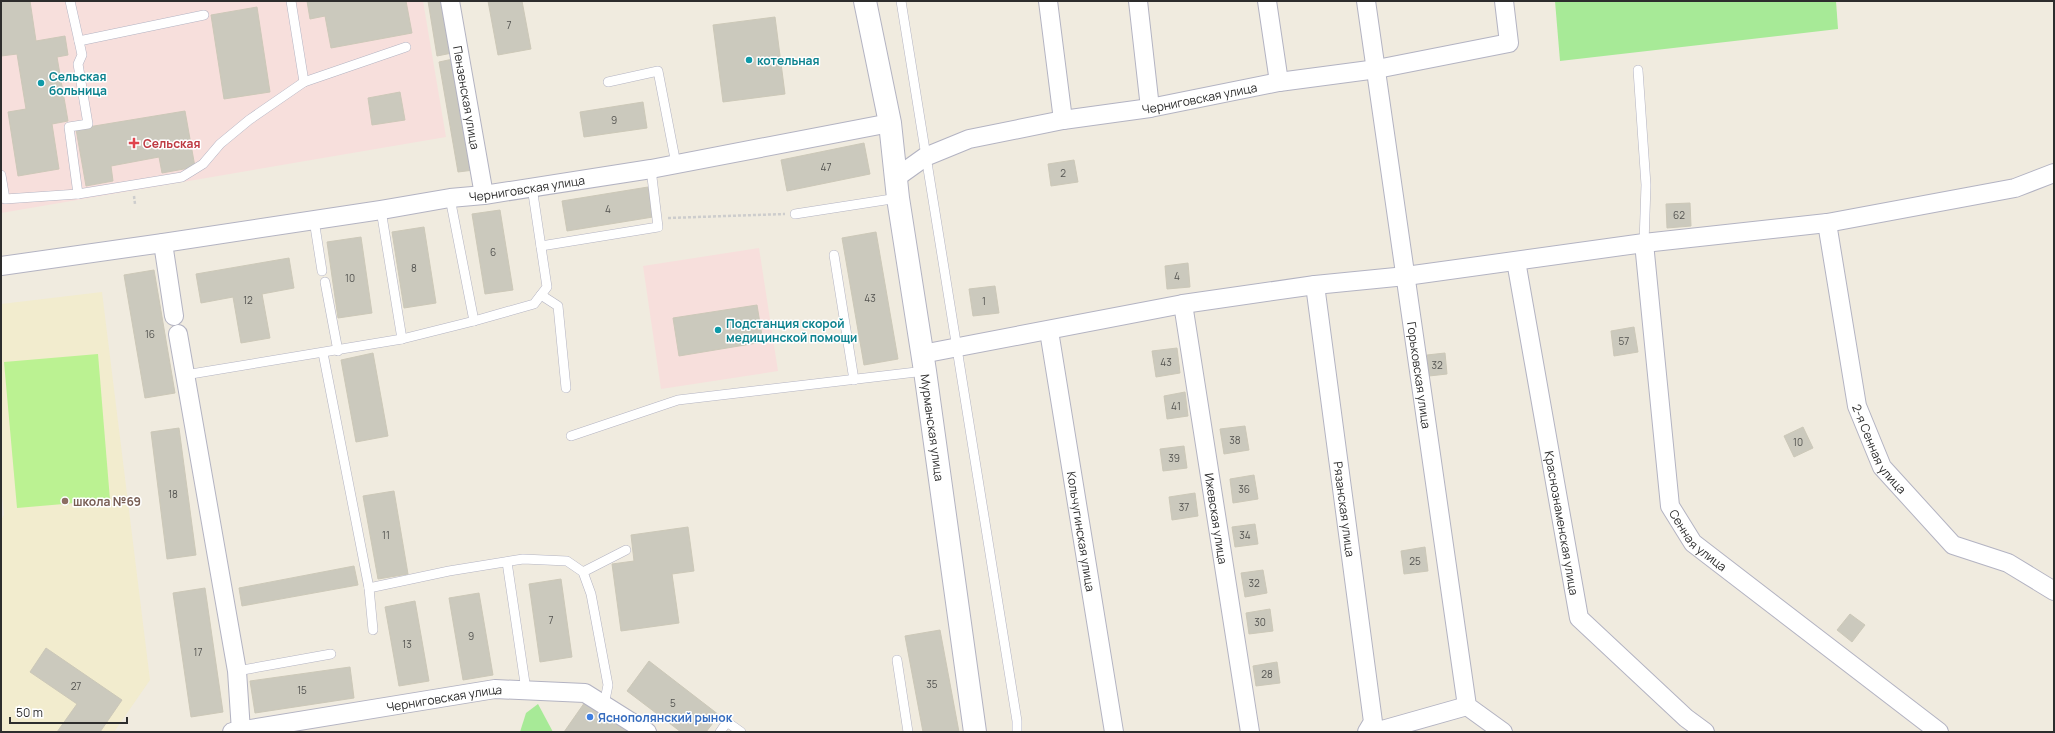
<svg xmlns="http://www.w3.org/2000/svg" width="2055" height="733" font-family="Manrope,sans-serif">
<style>
.education{fill:#f2ecce}
.medical{fill:#f7dfdc}
.green{fill:#a7ea97}
.pitch{fill:#bbf292}
.building{fill:#cbc9bd;stroke:#ccc8b8}
.lines{fill:none;stroke-linecap:round;stroke-linejoin:round}
.lane-casing{stroke:#b3b3c2;stroke-width:10}
.street-casing{stroke:#b3b3c2;stroke-width:20}
.secondary-casing{stroke:#b3b3c2;stroke-width:24}
.path{stroke:#cdcdcd;stroke-width:2.5;stroke-dasharray:3 2;stroke-linecap:butt}
.lane{stroke:#fff;stroke-width:9}
.street{stroke:#fff;stroke-width:18}
.secondary{stroke:#fff;stroke-width:22}
.culture-dot{fill:#0f9aa8;stroke:#fff;stroke-width:1.5}
.health-dot{fill:#e0444e;stroke:#fff;stroke-width:1.5}
.education-dot{fill:#8d6e63;stroke:#fff;stroke-width:1.5}
.shop-dot{fill:#3f7fe0;stroke:#fff;stroke-width:1.5}
.labels{text-anchor:middle;dominant-baseline:central;stroke-width:3;stroke-linejoin:round;paint-order:stroke}
.number-label{font-size:10px;fill:#545451}
.culture-label{font-size:12px;font-weight:bold;fill:#0d838f;stroke:#fff;text-anchor:start}
.street-label{font-size:12px;fill:#2d2d2d;stroke:#fff}
.health-label{font-size:12px;font-weight:bold;fill:#be3a42;stroke:#fff;text-anchor:start}
.education-label{font-size:12px;font-weight:bold;fill:#785e54;stroke:#fff;text-anchor:start}
.shop-label{font-size:12px;font-weight:bold;fill:#366cbe;stroke:#fff;text-anchor:start}
</style>
<rect width="100%" height="100%" fill="#f0ebdf"/>
<path class="education" d="M102 292 150 680 114 732H1V520L4 515 1 487V304Z"/>
<g class="medical">
<path d="M1 1H423L446 137 1 213Z"/>
<path d="M759 248 778 371 661 389 643 266Z"/>
</g>
<g class="green">
<path d="M1555 1H1836L1838 29 1560 61Z"/>
<path d="M538 704 553 732H520L526 713Z"/>
</g>
<path class="pitch" d="M98 354 110 500 17 508 4 362Z"/>
<g class="building">
<path d="M1 1H30L36 41 65 36 68 55 57 57 68 121 52 124 59 169 18 176 8 112 26 109 17 54 1 56Z"/>
<path d="M307 1H406L412 33 331 48 325 16 310 19Z"/>
<path d="M428 1H444L452 53 437 56Z"/>
<path d="M488 1H522L531 49 498 55Z"/>
<path d="M257 7 270 92 224 99 211 15Z"/>
<path d="M775 17 785 94 723 102 713 25Z"/>
<path d="M453 59 474 170 458 172 439 62Z"/>
<path d="M400 92 405 120 372 125 368 98Z"/>
<path d="M643 102 647 128 584 137 580 112Z"/>
<path d="M185 111 195 167 162 173 159 157 111 166 113 181 86 186 76 129Z"/>
<path d="M864 143 870 174 787 191 781 160Z"/>
<path d="M1074 160 1078 182 1051 186 1048 164Z"/>
<path d="M648 187 653 217 567 231 562 201Z"/>
<path d="M1690 203 1691 226 1667 228 1666 204Z"/>
<path d="M500 210 513 290 485 294 472 214Z"/>
<path d="M424 227 436 303 404 308 392 232Z"/>
<path d="M876 232 898 359 864 365 842 238Z"/>
<path d="M361 237 372 313 338 318 327 242Z"/>
<path d="M289 258 294 288 262 294 270 338 241 343 233 297 201 303 196 274Z"/>
<path d="M1188 263 1190 287 1167 289 1165 266Z"/>
<path d="M154 270 175 393 145 398 124 275Z"/>
<path d="M995 286 999 313 973 316 969 289Z"/>
<path d="M757 305 763 342 679 356 673 318Z"/>
<path d="M1634 327 1638 352 1614 356 1611 331Z"/>
<path d="M1177 348 1180 373 1156 377 1152 351Z"/>
<path d="M373 353 388 436 356 442 341 360Z"/>
<path d="M1445 353 1447 374 1429 376 1427 355Z"/>
<path d="M1185 392 1188 416 1167 419 1164 396Z"/>
<path d="M1245 426 1249 450 1224 454 1220 429Z"/>
<path d="M1803 427 1813 448 1794 457 1784 436Z"/>
<path d="M179 428 196 555 167 559 151 432Z"/>
<path d="M1184 446 1187 468 1163 471 1160 449Z"/>
<path d="M1254 475 1258 499 1233 503 1230 479Z"/>
<path d="M394 491 408 574 378 579 363 496Z"/>
<path d="M1195 493 1198 516 1172 520 1169 497Z"/>
<path d="M1255 524 1258 544 1235 547 1232 527Z"/>
<path d="M688 527 694 571 672 574 679 623 621 631 612 564 634 561 631 535Z"/>
<path d="M1425 547 1428 571 1404 574 1401 551Z"/>
<path d="M354 566 358 585 242 606 239 588Z"/>
<path d="M1263 570 1267 593 1245 597 1241 573Z"/>
<path d="M561 579 572 657 540 662 529 584Z"/>
<path d="M205 588 223 712 191 717 173 593Z"/>
<path d="M479 593 493 675 463 680 449 598Z"/>
<path d="M415 601 429 681 399 686 385 607Z"/>
<path d="M1270 609 1273 631 1249 634 1246 613Z"/>
<path d="M1850 614 1865 625 1852 642 1837 630Z"/>
<path d="M940 630 959 732H923L905 636Z"/>
<path d="M46 648 122 700 100 732H57L77 704 30 672Z"/>
<path d="M649 661 719 715 706 732H681L627 691Z"/>
<path d="M1277 662 1280 683 1256 686 1253 666Z"/>
<path d="M350 667 354 698 255 713 250 681Z"/>
<path d="M585 702 628 732H564Z"/>
</g>
<g class="lines">
<g class="lane-casing">
<g id="lane">
<path d="M70 1 79 41"/>
<path d="M291 1 304 82"/>
<path d="M901 1 1017 721V732"/>
<path d="M1638 70 1646 185 1644 243"/>
<path d="M608 82 658 71 676 164"/>
<path d="M1 175 5 199 78 194 182 177 203 164 220 144 249 120 304 82 406 47"/>
<path d="M78 194 69 127 88 124 78 64 82 55 79 41 204 15"/>
<path d="M450 198 474 321"/>
<path d="M381 210 402 339"/>
<path d="M795 214 898 198"/>
<path d="M314 220 322 271"/>
<path d="M541 246 658 227 651 169"/>
<path d="M834 255 854 380"/>
<path d="M325 282 338 351"/>
<path d="M541 295 558 306 566 388"/>
<path d="M323 353 369 588 373 630"/>
<path d="M185 375 402 339 474 321 534 304 547 287 532 187"/>
<path d="M571 436 678 400 925 371"/>
<path d="M507 562 526 690"/>
<path d="M583 572 626 550"/>
<path d="M369 588 449 571 523 559 567 561 583 572 591 594 608 685 604 705"/>
<path d="M897 660 908 732"/>
<path d="M237 671 331 654"/>
<path d="M720 732 727 722 741 732"/>
</g>
</g>
<g class="street-casing">
<g id="street">
<path id="s1" d="M450 1 484 195"/>
<path d="M1048 1 1063 120"/>
<path d="M1138 1 1150 108"/>
<path d="M1267 1 1279 82"/>
<path id="s2" d="M1366 1 1467 706 1503 732"/>
<path id="s3" d="M897 177 925 157 969 139 1063 120 1150 108 1279 82 1377 69 1509 43 1504 1"/>
<path id="s4" d="M1827 223 1857 406 1882 467 1953 545 2008 563 2054 591"/>
<path id="s5" d="M163 243 381 210 450 198 484 195 651 169 890 123"/>
<path id="s6" d="M1644 243 1670 506 1693 543 1939 732"/>
<path id="s7" d="M1516 261 1579 618 1686 718 1705 732"/>
<path d="M1 266 163 243 174 316"/>
<path id="s8" d="M1315 285 1373 722 1367 732"/>
<path id="s9" d="M1183 304 1250 732"/>
<path id="s10" d="M1049 331 1114 732"/>
<path d="M178 334 237 671 241 731"/>
<path d="M922 354 1183 304 1315 285 1406 276 1644 243 1827 223 2015 188 2054 173"/>
<path id="s11" d="M232 732 495 689 585 693 647 732"/>
<path d="M1375 732 1467 706"/>
</g>
</g>
<g class="secondary-casing">
<g id="secondary">
<path id="s12" d="M865 1 890 123 898 198 925 371 975 732"/>
</g>
</g>
<g class="path">
<path d="M134 196 135 204"/>
<path d="M668 218 785 214"/>
</g>
<use href="#lane" class="lane"/>
<use href="#street" class="street"/>
<use href="#secondary" class="secondary"/>
</g>
<g class="culture-dot">
<circle cx="749" cy="60" r="4"/>
<circle cx="41" cy="83" r="4"/>
<circle cx="718" cy="330" r="4"/>
</g>
<path class="health-dot" d="M132 137h4v4h4v4h-4v4h-4v-4h-4v-4h4z"/>
<circle class="education-dot" cx="65" cy="501" r="4"/>
<circle class="shop-dot" cx="590" cy="717" r="4"/>
<g class="labels">
<g class="number-label">
<text x="509" y="25">7</text>
<text x="614" y="120">9</text>
<text x="826" y="167">47</text>
<text x="1063" y="173">2</text>
<text x="608" y="209">4</text>
<text x="1679" y="215">62</text>
<text x="493" y="252">6</text>
<text x="414" y="268">8</text>
<text x="1177" y="276">4</text>
<text x="350" y="278">10</text>
<text x="870" y="298">43</text>
<text x="248" y="300">12</text>
<text x="984" y="301">1</text>
<text x="150" y="334">16</text>
<text x="1624" y="341">57</text>
<text x="1166" y="362">43</text>
<text x="1437" y="365">32</text>
<text x="1176" y="406">41</text>
<text x="1235" y="440">38</text>
<text x="1798" y="442">10</text>
<text x="1174" y="458">39</text>
<text x="1244" y="489">36</text>
<text x="173" y="494">18</text>
<text x="1184" y="507">37</text>
<text x="386" y="535">11</text>
<text x="1245" y="535">34</text>
<text x="1415" y="561">25</text>
<text x="1254" y="583">32</text>
<text x="551" y="620">7</text>
<text x="1260" y="622">30</text>
<text x="471" y="636">9</text>
<text x="407" y="644">13</text>
<text x="198" y="652">17</text>
<text x="1267" y="674">28</text>
<text x="932" y="684">35</text>
<text x="76" y="686">27</text>
<text x="302" y="690">15</text>
<text x="673" y="703">5</text>
</g>
<g class="culture-label">
<text x="757" y="60">котельная</text>
<text x="49" y="76">Сельская<tspan x="49" dy="14">больница</tspan></text>
<text x="726" y="323">Подстанция скорой<tspan x="726" dy="14">медицинской помощи</tspan></text>
</g>
<g class="street-label">
<text stroke="none"><textPath href="#s1" startOffset="98">Пензенская улица</textPath></text>
<text stroke="none"><textPath href="#s3" startOffset="316">Черниговская улица</textPath></text>
<text stroke="none"><textPath href="#s5" startOffset="368">Черниговская улица</textPath></text>
<text stroke="none"><textPath href="#s2" startOffset="378">Горьковская улица</textPath></text>
<text stroke="none"><textPath href="#s12" startOffset="432">Мурманская улица</textPath></text>
<text stroke="none"><textPath href="#s4" startOffset="234">2-я Сенная улица</textPath></text>
<text stroke="none"><textPath href="#s8" startOffset="226">Рязанская улица</textPath></text>
<text stroke="none"><textPath href="#s9" startOffset="217">Ижевская улица</textPath></text>
<text stroke="none"><textPath href="#s7" startOffset="266">Краснознаменская улица</textPath></text>
<text stroke="none"><textPath href="#s10" startOffset="203">Кольчугинская улица</textPath></text>
<text stroke="none"><textPath href="#s6" startOffset="309">Сенная улица</textPath></text>
<text stroke="none"><textPath href="#s11" startOffset="215">Черниговская улица</textPath></text>
</g>
<g class="health-label">
<text x="143" y="143">Сельская</text>
</g>
<g class="education-label">
<text x="73" y="501">школа №69</text>
</g>
<g class="shop-label">
<text x="598" y="717">Яснополянский рынок</text>
</g>
</g>
<rect width="2055" height="733" fill="none" stroke="#2d2d2d" stroke-width="4"/>
<path d="M10 717v6h117v-6" fill="none" stroke="#2d2d2d" stroke-width="2"/>
<text x="16" y="717" font-size="12" fill="#2d2d2d" stroke="#ffffff" stroke-width="3" paint-order="stroke">50 m</text>
</svg>
